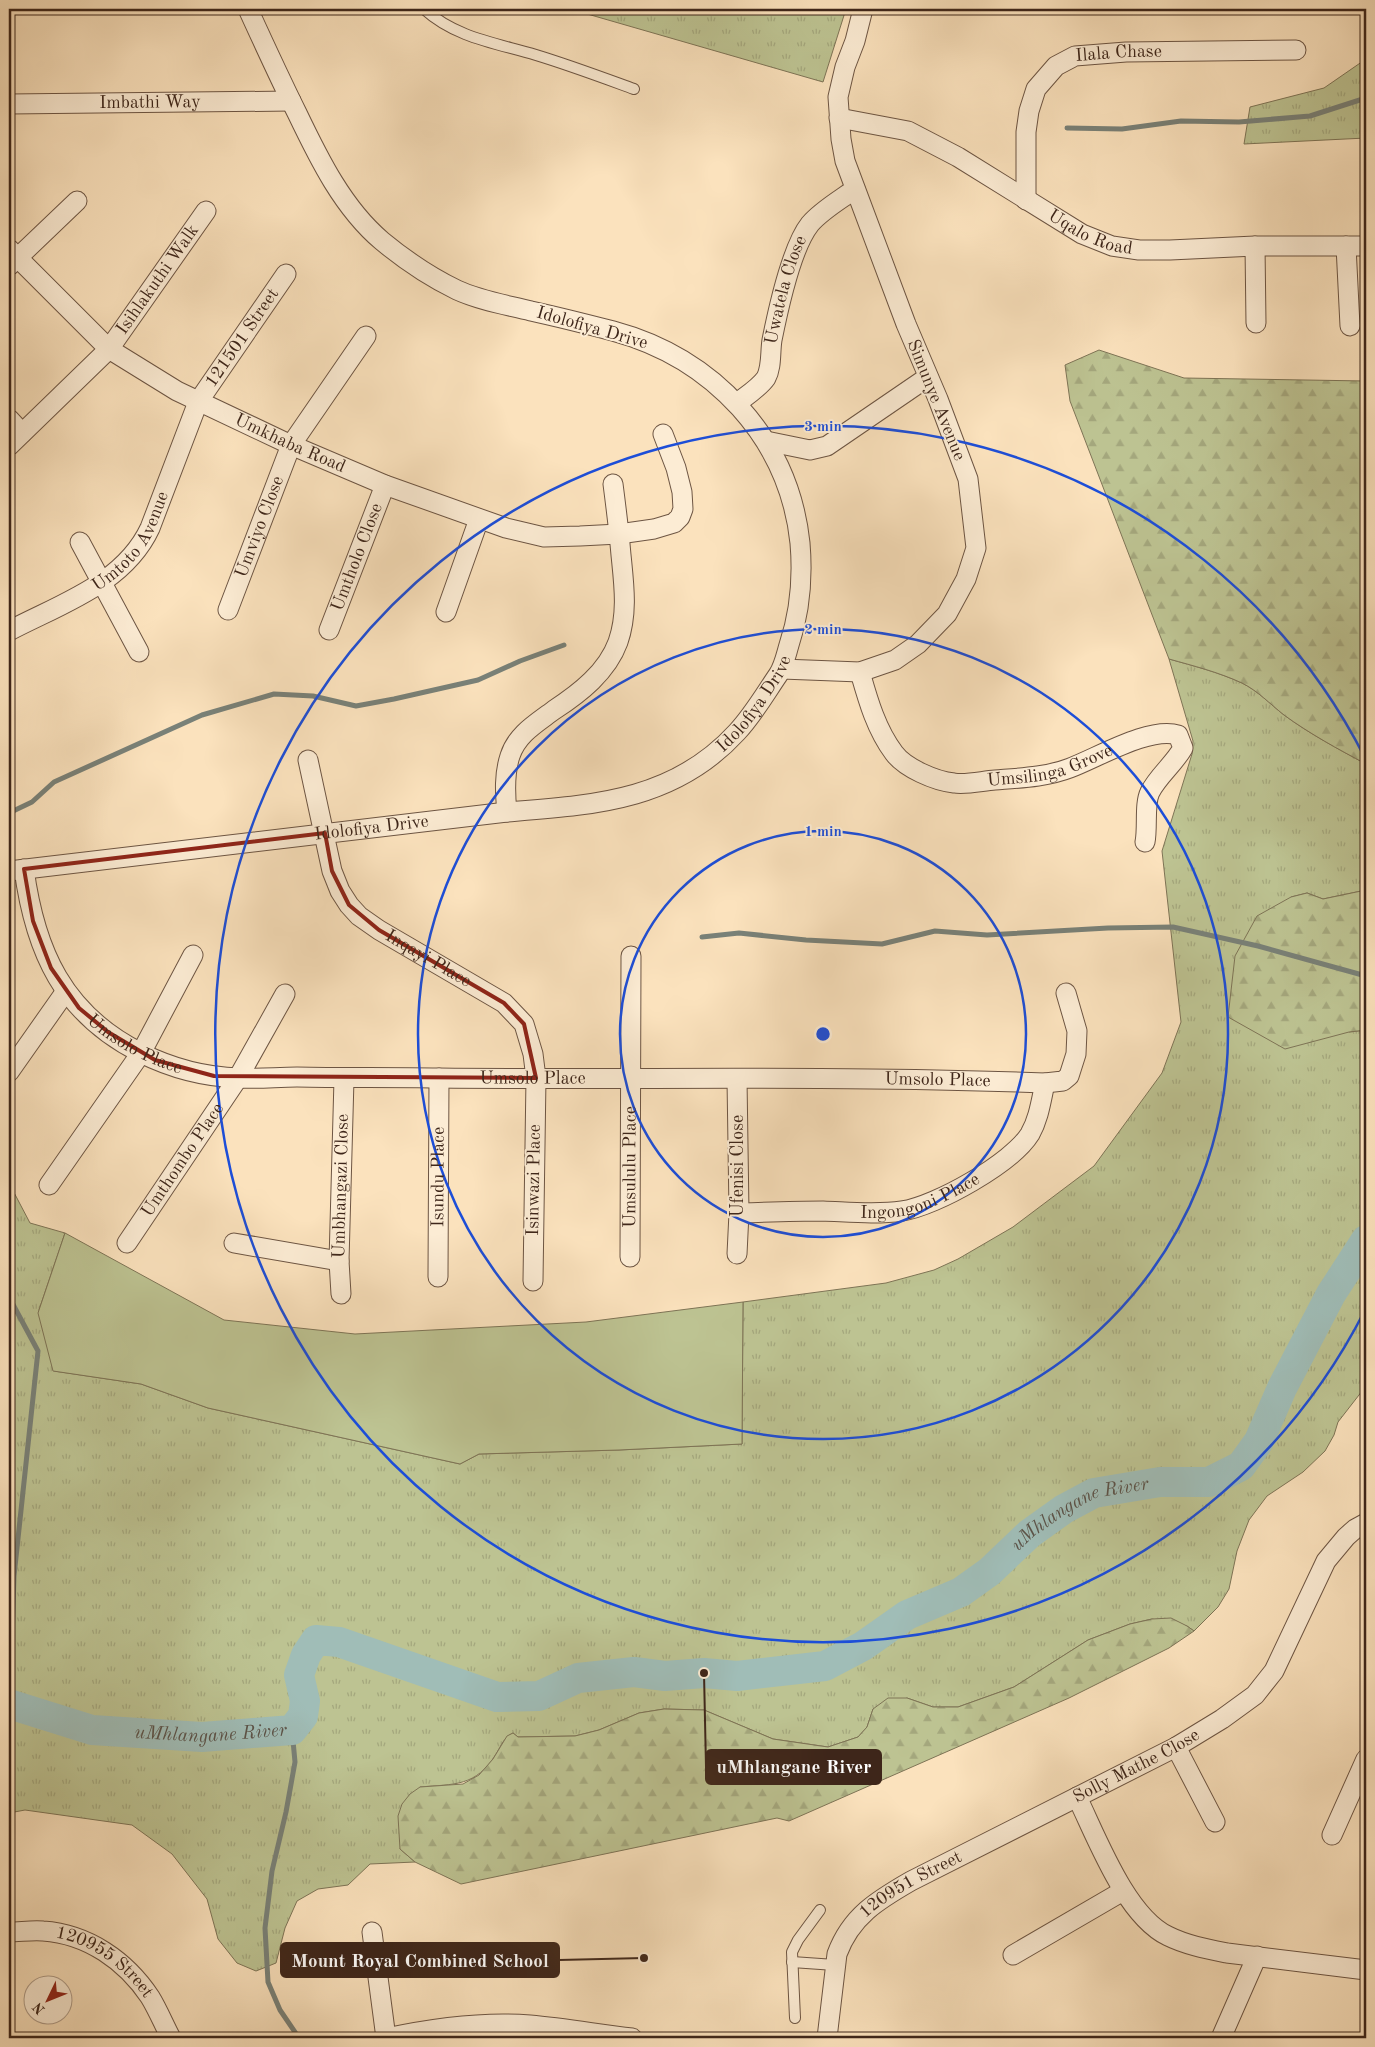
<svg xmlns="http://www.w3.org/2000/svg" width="1375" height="2047" font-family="'Old Standard TT',serif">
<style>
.grass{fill:url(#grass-tufts);stroke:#7e7456}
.forest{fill:url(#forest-firs);stroke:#7e7456}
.green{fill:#bdc392;stroke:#7e7456}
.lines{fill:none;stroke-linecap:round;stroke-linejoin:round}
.stream{stroke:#798178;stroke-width:5}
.river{stroke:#a0bdb7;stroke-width:30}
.service-casing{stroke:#6d5543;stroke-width:12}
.minor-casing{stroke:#6d5543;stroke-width:21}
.service{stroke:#fcecd4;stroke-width:10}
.minor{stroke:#fcecd4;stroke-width:19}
.marked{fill:none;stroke:#8f2418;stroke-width:4;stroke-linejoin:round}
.ring{fill:none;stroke:#1d4ed8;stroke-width:2.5}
.labels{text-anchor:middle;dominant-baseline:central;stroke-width:4;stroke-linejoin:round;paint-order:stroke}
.street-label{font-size:18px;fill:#3e261a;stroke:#fcecd4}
.water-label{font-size:19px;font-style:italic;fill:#5b5349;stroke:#fcecd4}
.centre{fill:#1d4ed8;stroke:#fcecd4;stroke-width:2.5}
.ring-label{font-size:15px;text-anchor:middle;font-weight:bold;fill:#1d4ed8;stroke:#fcecd4;stroke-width:4;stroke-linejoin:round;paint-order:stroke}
.leader{fill:none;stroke:#3e261a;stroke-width:2}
.callout-dot{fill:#3e261a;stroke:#fcecd4;stroke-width:2}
.callout{fill:#3e261a;stroke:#3e261a;stroke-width:2}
.callout-label{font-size:19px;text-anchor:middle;font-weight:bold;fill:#fff}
</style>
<defs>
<pattern id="grass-tufts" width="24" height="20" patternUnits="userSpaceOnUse" patternTransform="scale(1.25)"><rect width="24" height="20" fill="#bdc392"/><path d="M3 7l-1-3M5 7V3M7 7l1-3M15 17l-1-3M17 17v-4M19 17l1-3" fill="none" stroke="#a4a77d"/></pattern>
<pattern id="forest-firs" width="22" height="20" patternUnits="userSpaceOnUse" patternTransform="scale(1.25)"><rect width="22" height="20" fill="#bdc392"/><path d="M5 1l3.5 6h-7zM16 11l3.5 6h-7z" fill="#a4a77d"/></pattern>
</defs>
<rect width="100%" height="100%" fill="#fbe2bd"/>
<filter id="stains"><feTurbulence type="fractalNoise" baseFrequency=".004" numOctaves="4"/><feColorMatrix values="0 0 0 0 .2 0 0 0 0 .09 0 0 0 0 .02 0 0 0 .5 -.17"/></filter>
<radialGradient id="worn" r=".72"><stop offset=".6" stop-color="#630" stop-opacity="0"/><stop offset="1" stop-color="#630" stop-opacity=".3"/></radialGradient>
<g class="grass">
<path d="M570 9H846L823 82Z"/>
<path d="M1366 59V138L1244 144 1250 107 1324 88Z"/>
<path d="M1169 659C1194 666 1218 672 1242 683 1258 691 1270 704 1284 715 1310 734 1338 749 1366 764V890L1323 899 1307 893 1291 897 1349 1032 1366 1030V1386L1338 1422 1334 1435 1325 1451 1303 1472 1267 1496 1249 1520 1237 1551 1229 1589 1218 1607 1194 1631 1187 1626 1152 1619 1130 1624 1088 1640 1014 1687 958 1707H933L907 1698 873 1709 867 1727 858 1737 828 1747 773 1739 704 1710 664 1709 639 1713 599 1730 575 1736 518 1737 513 1733C504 1737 501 1746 496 1754 476 1787 454 1784 420 1787L400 1849 415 1862 370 1864 348 1885 318 1889 297 1901 285 1928 276 1963 256 1971 237 1963 218 1939 207 1899 172 1854 132 1825 25 1810 9 1813V1183L30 1223 65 1233 39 1310 54 1371 141 1384 208 1408 460 1464 479 1454 619 1450 742 1444 743 1302 886 1283 934 1270 958 1259 1013 1227 1094 1166 1162 1073 1181 1022 1162 851 1192 754 1193 741Z"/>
</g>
<g class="forest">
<path d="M1099 350 1184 378 1366 381V764C1338 749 1310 734 1284 715 1270 704 1258 691 1242 683 1218 672 1194 666 1169 659L1070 401 1065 365Z"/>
<path d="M1366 890V1030L1349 1032 1285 1049 1228 1017 1235 956 1257 916 1291 897 1307 893 1323 899Z"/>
<path d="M1171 1618 1187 1626 1194 1631 1169 1648 1069 1698 789 1821 777 1818 461 1884 415 1862 400 1849 398 1816 402 1804 410 1794 420 1787 463 1784 479 1775 493 1759 507 1736 513 1733 518 1737 575 1736 599 1730 639 1713 664 1709 704 1710 773 1739 828 1747 858 1737 867 1727 873 1709 888 1698H907L933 1707H958L1014 1687 1088 1640 1130 1624 1152 1619Z"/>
</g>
<path class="green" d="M65 1233 224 1320 355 1334 586 1322 743 1302 742 1444 619 1450 479 1454 460 1464 208 1408 141 1384 53 1371 38 1313Z"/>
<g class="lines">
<g class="stream">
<path d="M1067 128 1122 129 1181 121 1239 122 1310 116 1366 98"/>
<path d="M9 813 32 802 54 782 202 715 274 694 313 696 356 706 394 699 478 680 520 661 564 645"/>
<path d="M702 937 739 933 806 940 882 944 935 931 987 935 1108 928 1173 927 1258 946 1366 976"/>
<path d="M9 1297 38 1351 14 1576 10 1705"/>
<path d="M292 1730 295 1762 286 1812 272 1871 265 1928 268 1982 280 2010 299 2038"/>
</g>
<path class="river" id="s1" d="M9 1704 92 1730 202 1737 292 1730 303 1716 305 1701 299 1675 306 1655 316 1640 339 1642 497 1697 539 1696 578 1678 634 1672 665 1676 704 1673 737 1676 825 1666 863 1646 907 1615 961 1592 989 1572 1029 1534 1064 1509 1094 1493 1160 1482H1209L1241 1466 1259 1441 1282 1388 1331 1294 1366 1240"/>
<g class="service-casing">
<g id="service">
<path d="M424 9C456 38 496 43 536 55 569 65 601 77 634 89"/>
<path d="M792 1962 835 1965"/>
<path d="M795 2018 792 1952 798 1940 820 1910"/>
</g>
</g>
<g class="minor-casing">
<g id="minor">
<path id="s2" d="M9 104 291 101"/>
<path id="s3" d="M839 118 908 131 958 157 1082 234 1112 246 1139 250H1170L1255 246H1366"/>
<path id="s4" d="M1026 200V132L1029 111 1036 89 1056 66 1075 56 1126 52 1296 50"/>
<path d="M1255 246 1256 323"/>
<path d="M1346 246 1350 326"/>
<path id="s5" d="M9 249 109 349 177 391 291 445 385 485 506 528 544 537 580 536 619 534 654 529 674 523 680 517 683 509 682 492 676 468 663 434"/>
<path d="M9 266 77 201"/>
<path id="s6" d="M737 403C746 396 759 388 766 378 772 367 770 352 772 340 778 310 791 248 810 224 822 210 840 200 855 189"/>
<path d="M9 419 22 433"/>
<path d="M766 441 810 450 827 446 928 377"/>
<path id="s7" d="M9 446 109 349 206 211"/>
<path d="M80 542 139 652"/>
<path id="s8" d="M228 610 291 445 366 336"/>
<path d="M446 612 479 519"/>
<path id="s9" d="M329 630 385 485"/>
<path id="s10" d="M9 631C60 604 124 584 150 528L198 402 286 274"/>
<path d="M782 669 860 672 895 660 918 644 947 614 966 579 976 548 968 479 938 399 906 324 845 161 841 139 838 97 845 67 855 41 863 9"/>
<path id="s11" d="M860 672C868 700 876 729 894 753 905 768 935 781 954 783 966 785 982 781 995 780 1020 778 1047 777 1070 768 1097 758 1150 726 1178 735L1183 748C1174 764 1158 776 1150 792 1144 804 1148 827 1145 842"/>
<path id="s12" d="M308 760 332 871 340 891 349 905 359 916 379 930 504 1003 524 1024 533 1054 536 1078 533 1281"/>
<path d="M507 812C505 793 504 774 510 756 517 734 537 723 554 710 580 693 607 672 618 642 628 613 624 585 621 555 619 531 616 507 613 484"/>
<path id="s13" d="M24 869C35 951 63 1014 141 1053 171 1068 206 1077 239 1078 258 1079 278 1077 297 1077 344 1078 392 1077 439 1078 641 1080 843 1075 1045 1083L1063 1081 1069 1076 1076 1054 1077 1031 1066 993"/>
<path id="s14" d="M9 871 507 812C594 805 674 801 737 732 753 715 765 694 778 675 784 666 786 655 789 645 800 612 803 578 800 543 789 438 713 358 613 331 586 324 558 317 531 311 507 305 481 301 457 290 430 277 405 260 382 241 343 208 319 159 297 113 280 79 264 44 248 9"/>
<path d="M9 1072 66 991"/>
<path d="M49 1185 141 1053 193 955"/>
<path id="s15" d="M739 1213C767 1212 795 1211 823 1211 849 1212 876 1215 902 1211 936 1206 1012 1163 1030 1134 1039 1118 1041 1101 1045 1083"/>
<path id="s16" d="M127 1243 238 1078 285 994"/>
<path d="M234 1243 339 1261"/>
<path d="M737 1254 739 1213 737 1079"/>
<path id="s17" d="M630 1257 631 956"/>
<path id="s18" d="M438 1277 439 1078"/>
<path id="s19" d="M341 1294 339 1261 344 1079"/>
<path d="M1176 1747 1215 1822"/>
<path d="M1077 1797C1097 1838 1126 1916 1168 1936 1186 1945 1207 1949 1227 1953L1366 1970"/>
<path d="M1332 1835 1366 1759"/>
<path id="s20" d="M9 1932C20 1932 32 1930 43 1931 88 1934 126 1961 150 1997 158 2010 164 2025 171 2038"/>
<path d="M372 1932 386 2038"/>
<path d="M1013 1955 1123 1891"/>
<path d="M386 2038C433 2028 482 2021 530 2025 564 2028 598 2034 632 2038"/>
<path id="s21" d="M827 2038 837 1954C851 1916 878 1900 911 1881L1176 1747 1222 1719 1255 1695 1274 1671 1326 1561 1346 1537 1355 1529 1366 1523"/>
<path d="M1221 2038 1257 1956"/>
</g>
</g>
<use href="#service" class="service"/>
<use href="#minor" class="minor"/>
</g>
<path class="marked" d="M325 833 332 871 349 905 379 930 504 1003 524 1024 536 1078 214 1076 155 1060 108 1032 79 1008 51 968 33 921 24 869Z"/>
<g class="ring">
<circle cx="823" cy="1034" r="203"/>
<circle cx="823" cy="1034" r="405"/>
<path d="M1365 1310A608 608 0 1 1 1365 758"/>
</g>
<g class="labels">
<g class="street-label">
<text stroke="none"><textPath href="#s4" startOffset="208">Ilala Chase</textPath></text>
<text stroke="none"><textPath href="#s2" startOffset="141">Imbathi Way</textPath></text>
<text stroke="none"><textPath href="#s3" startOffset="280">Uqalo Road</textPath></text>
<text stroke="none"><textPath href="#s7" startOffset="224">Isihlakuthi Walk</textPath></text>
<text stroke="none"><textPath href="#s6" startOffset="129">Uwatela Close</textPath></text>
<text transform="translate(592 328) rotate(16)">Idolofiya Drive</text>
<text stroke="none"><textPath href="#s10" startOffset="391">121501 Street</textPath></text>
<text transform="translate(936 400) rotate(68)">Simunye Avenue</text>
<text stroke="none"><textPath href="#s5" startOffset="346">Umkhaba Road</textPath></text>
<text stroke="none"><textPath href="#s8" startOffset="89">Umviyo Close</textPath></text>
<text stroke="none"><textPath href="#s10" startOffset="156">Umtoto Avenue</textPath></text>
<text stroke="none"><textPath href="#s9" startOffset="78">Umtholo Close</textPath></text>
<text stroke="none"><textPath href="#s14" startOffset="785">Idolofiya Drive</textPath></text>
<text stroke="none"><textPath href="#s11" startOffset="255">Umsilinga Grove</textPath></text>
<text stroke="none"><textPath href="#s14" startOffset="365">Idolofiya Drive</textPath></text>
<text stroke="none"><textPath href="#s12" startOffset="248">Inqayi Place</textPath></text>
<text stroke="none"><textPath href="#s13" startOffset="219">Umsolo Place</textPath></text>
<text stroke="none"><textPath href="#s13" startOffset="624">Umsolo Place</textPath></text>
<text stroke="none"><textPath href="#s13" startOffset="1029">Umsolo Place</textPath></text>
<text stroke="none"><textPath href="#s16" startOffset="100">Umthombo Place</textPath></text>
<text transform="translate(738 1166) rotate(-90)">Ufenisi Close</text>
<text stroke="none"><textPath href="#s17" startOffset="90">Umsululu Place</textPath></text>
<text stroke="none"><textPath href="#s18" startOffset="100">Isundu Place</textPath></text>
<text transform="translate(534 1180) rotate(-89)">Isinwazi Place</text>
<text stroke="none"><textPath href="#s19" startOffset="108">Umbhangazi Close</textPath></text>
<text stroke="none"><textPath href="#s15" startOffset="184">Ingongoni Place</textPath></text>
<text stroke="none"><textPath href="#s21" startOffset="444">Solly Mathe Close</textPath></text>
<text stroke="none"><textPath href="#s21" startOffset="189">120951 Street</textPath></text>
<text stroke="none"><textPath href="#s20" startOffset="105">120955 Street</textPath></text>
</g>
<g class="water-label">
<text stroke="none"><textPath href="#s1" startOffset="1211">uMhlangane River</textPath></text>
<text stroke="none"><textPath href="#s1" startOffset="206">uMhlangane River</textPath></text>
</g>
</g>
<circle cx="823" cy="1034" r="8" class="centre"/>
<g class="ring-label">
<text x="823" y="431">3 min</text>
<text x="823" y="634">2 min</text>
<text x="823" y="836">1 min</text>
</g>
<path class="leader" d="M704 1673L706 1767M644 1958L559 1960"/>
<g class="callout-dot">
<circle cx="704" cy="1673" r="5"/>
<circle cx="644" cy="1958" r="5"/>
</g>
<g class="callout">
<rect x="706" y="1750" width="175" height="34" rx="5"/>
<rect x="281" y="1943" width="278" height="34" rx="5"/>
</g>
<g class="callout-label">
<text x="794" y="1773">uMhlangane River</text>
<text x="420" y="1967">Mount Royal Combined School</text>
</g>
<rect width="1375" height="2047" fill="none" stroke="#fbe2bd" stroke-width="30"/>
<rect x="10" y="10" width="1355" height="2027" fill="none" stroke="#3e261a" stroke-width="2.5"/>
<rect x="15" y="15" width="1345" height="2017" fill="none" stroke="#3e261a"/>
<g transform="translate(48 2000) rotate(227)"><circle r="24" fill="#fcecd4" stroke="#b09d8a"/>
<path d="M0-4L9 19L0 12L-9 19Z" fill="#8f2418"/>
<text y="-8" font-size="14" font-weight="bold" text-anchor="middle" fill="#3e261a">N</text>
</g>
<rect width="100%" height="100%" filter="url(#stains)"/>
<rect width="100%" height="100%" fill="url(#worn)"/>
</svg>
